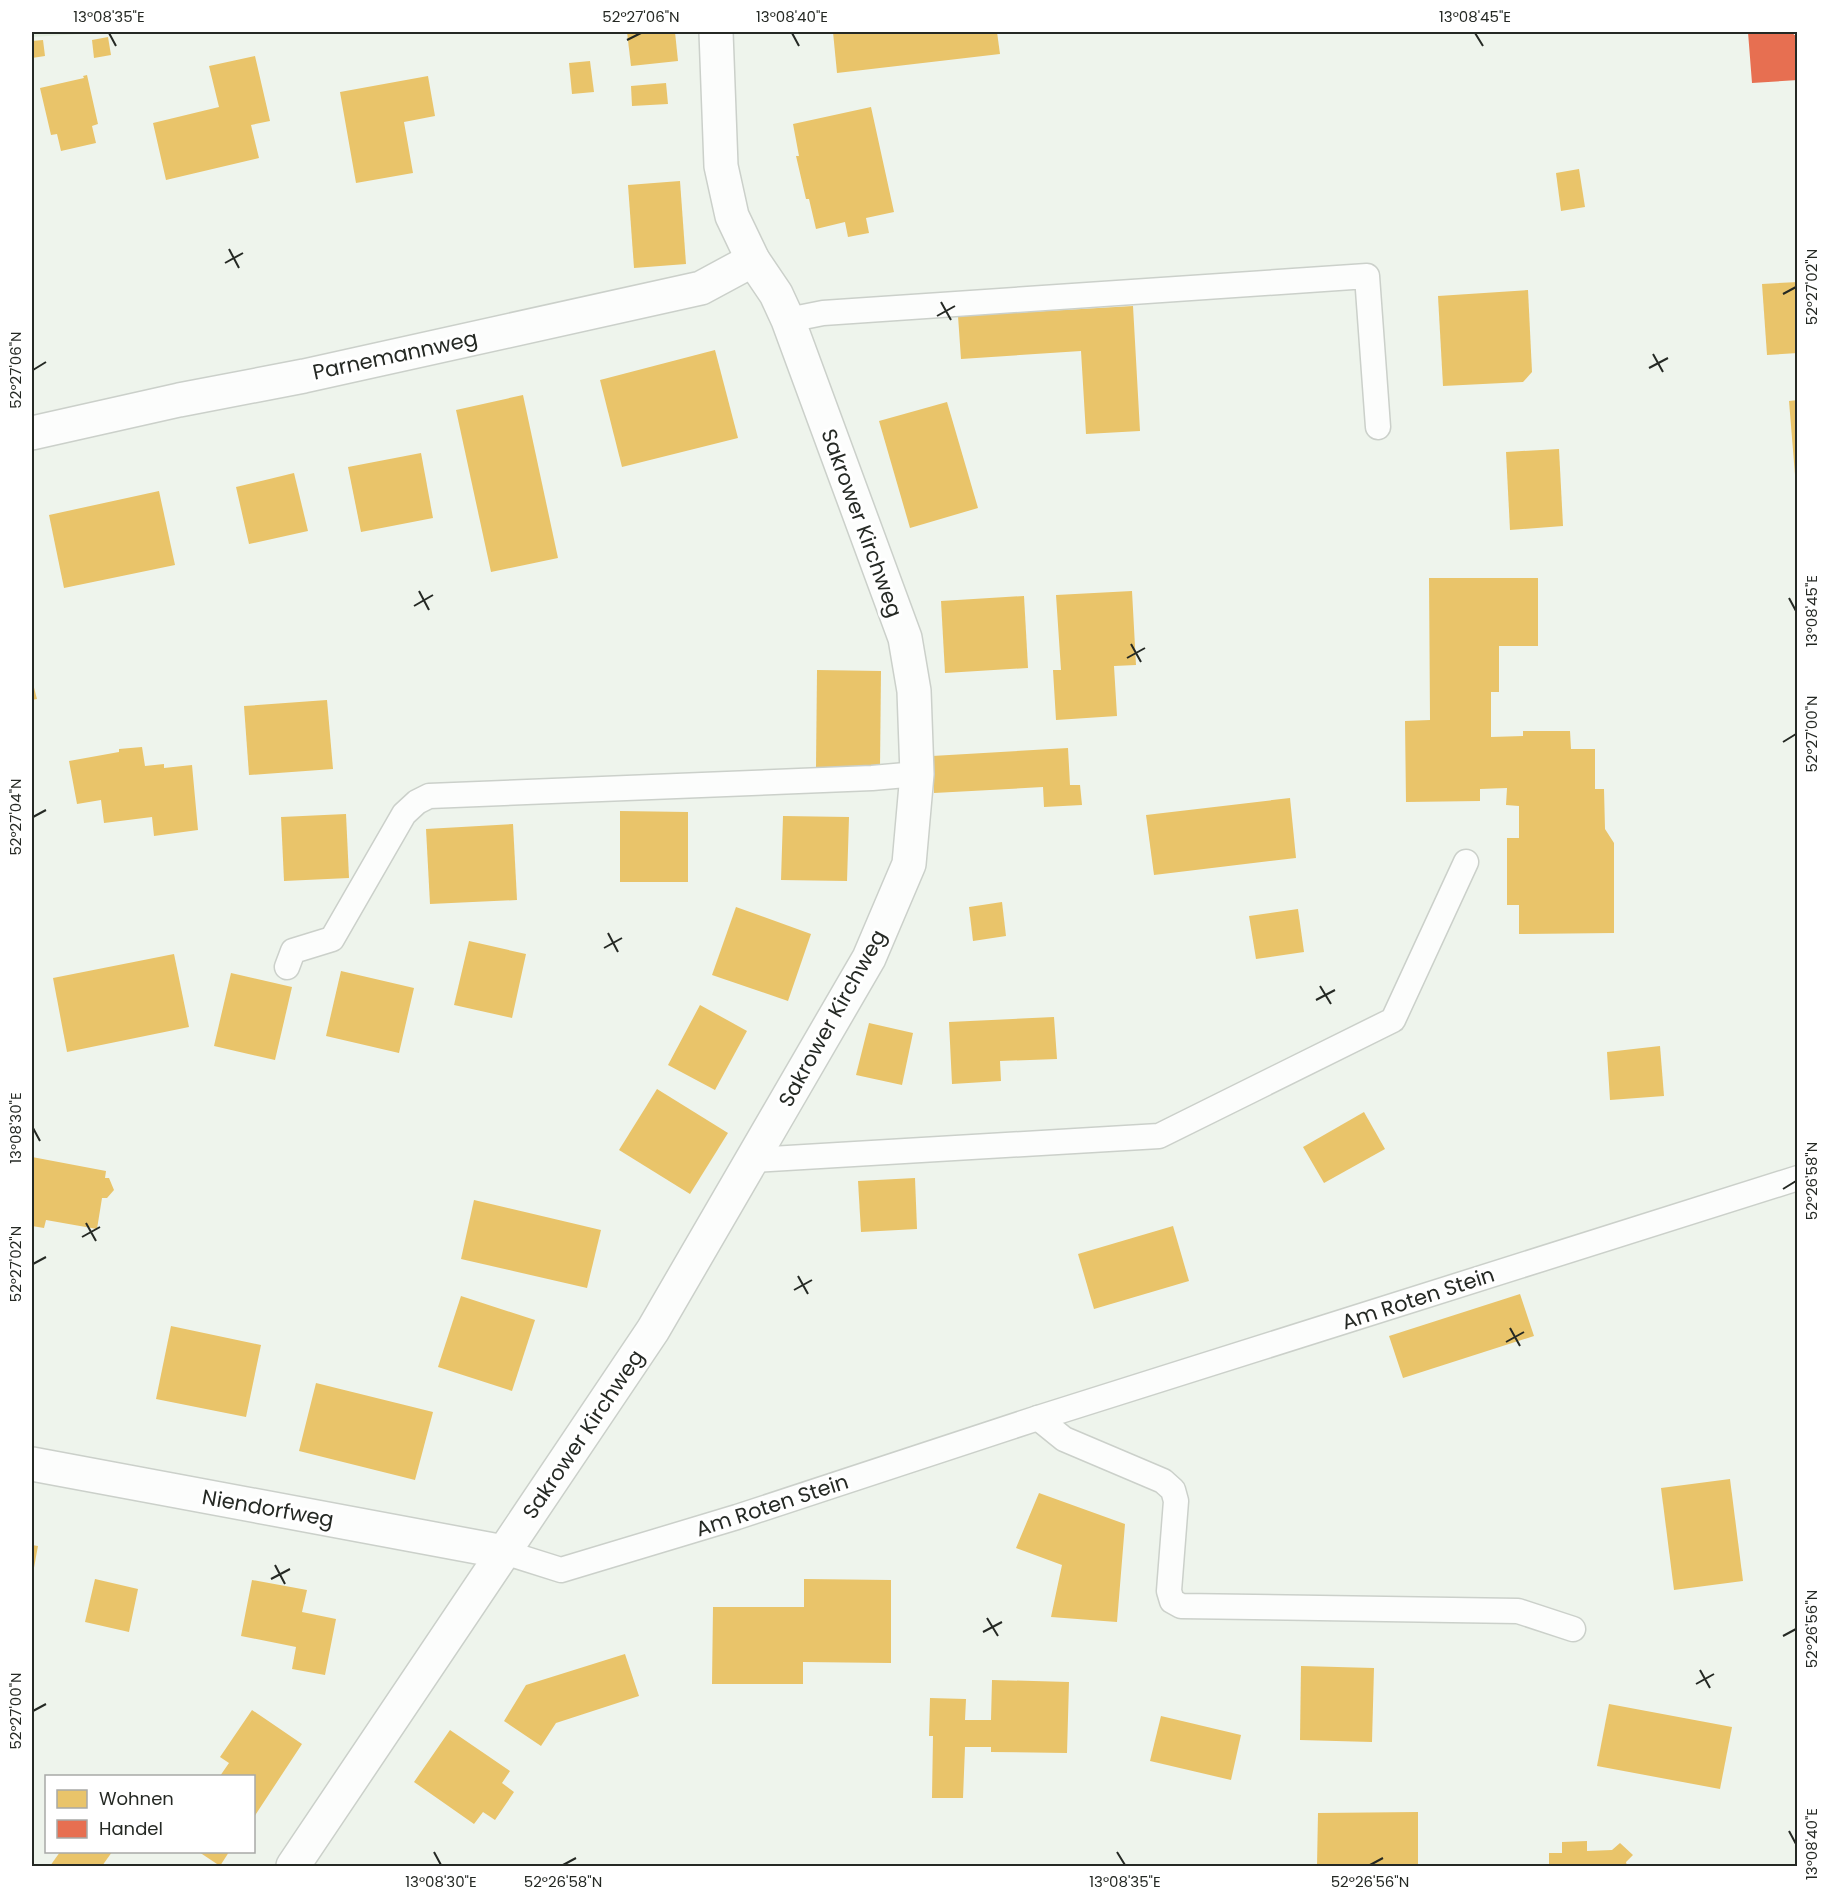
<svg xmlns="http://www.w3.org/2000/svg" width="1829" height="1898" font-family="Poppins,sans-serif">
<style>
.built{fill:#e2edde}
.homes{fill:#e9c46a}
.shops{fill:#e76f51}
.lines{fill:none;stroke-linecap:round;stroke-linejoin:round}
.service-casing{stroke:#cbd0ca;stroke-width:27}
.minor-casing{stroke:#cbd0ca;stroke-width:36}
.service{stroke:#fcfdfc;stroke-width:24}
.minor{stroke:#fcfdfc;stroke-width:33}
.ticks{fill:none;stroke:#252924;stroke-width:2}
.labels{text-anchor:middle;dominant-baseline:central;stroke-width:6;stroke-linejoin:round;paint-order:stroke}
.street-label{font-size:21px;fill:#252924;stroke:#fff}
.neatline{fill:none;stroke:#252924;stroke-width:2}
.ticks-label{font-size:15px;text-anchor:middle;fill:#252924}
</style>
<rect width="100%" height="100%" fill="#eef4ec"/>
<path class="built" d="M32 32H114L32 37Z"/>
<g class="homes">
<path d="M627 32H675L678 61 631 66Z"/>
<path d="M833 32H997L1000 54 837 73Z"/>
<path d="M108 37 111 55 94 58 92 40Z"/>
<path d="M43 40 45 56 32 58V41Z"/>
<path d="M255 56 270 121 251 125 259 158 166 180 153 123 219 107 209 66Z"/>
<path d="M590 61 594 92 572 94 569 63Z"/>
<path d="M87 75 98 124 92 126 96 143 61 151 57 134 51 135 40 88 84 78 83 76Z"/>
<path d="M428 76 435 116 404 122 413 173 356 183 340 92Z"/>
<path d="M666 83 668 104 632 106 631 86Z"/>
<path d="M871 107 894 212 866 218 869 233 848 237 845 222 816 229 809 199H806L796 156H799L793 124Z"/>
<path d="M1579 169 1585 207 1561 211 1556 173Z"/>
<path d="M680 181 686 264 634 268 628 185Z"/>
<path d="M1798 282V353L1767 355 1762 284Z"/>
<path d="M1528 290 1532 372 1523 382 1443 386 1438 296Z"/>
<path d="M1133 306 1140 431 1086 434 1081 351 961 359 958 316Z"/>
<path d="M715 350 738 438 622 467 600 380Z"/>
<path d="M523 395 558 558 491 572 456 410Z"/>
<path d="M1798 400V487H1796L1789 401Z"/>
<path d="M947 402 978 508 910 528 879 421Z"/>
<path d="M1559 449 1563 526 1510 530 1506 452Z"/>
<path d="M421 453 433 518 361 532 348 467Z"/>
<path d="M294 473 308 531 249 544 236 487Z"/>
<path d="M159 491 175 565 64 588 49 515Z"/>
<path d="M1429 578H1538V646H1499V692H1491V737L1523 736V731H1570L1571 749H1595V789H1604L1605 829 1614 843V933L1519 934V905H1507V838H1519V806L1506 805 1507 788 1480 789V801L1406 802 1405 721 1430 720Z"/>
<path d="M1132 591 1136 665 1114 666 1117 716 1056 720 1053 670H1061L1056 595Z"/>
<path d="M1024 596 1028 668 945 673 941 601Z"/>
<path d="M817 670 881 671 880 768H816Z"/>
<path d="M32 680 37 699 32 700Z"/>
<path d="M327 700 333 769 249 775 244 706Z"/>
<path d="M142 747 145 766 164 764V768L192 765 198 830 154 836 152 817 104 823 101 800 77 804 69 761 119 752V749Z"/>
<path d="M1068 748 1070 785H1080L1082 805 1044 807 1043 787 934 793 932 756Z"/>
<path d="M1290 798 1296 858 1154 875 1146 815Z"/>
<path d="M620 811 688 812V882H620Z"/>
<path d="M346 814 349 878 284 881 281 817Z"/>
<path d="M783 816 849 817 847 881 781 880Z"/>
<path d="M513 824 517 900 430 904 426 829Z"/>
<path d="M1002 902 1006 936 973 941 969 907Z"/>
<path d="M736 907 811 934 788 1001 712 975Z"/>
<path d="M1298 909 1304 952 1256 959 1249 916Z"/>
<path d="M469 941 526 954 512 1018 454 1005Z"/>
<path d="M174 954 189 1027 67 1052 53 978Z"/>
<path d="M341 971 414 988 399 1053 326 1036Z"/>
<path d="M231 973 292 987 275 1060 214 1046Z"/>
<path d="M700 1005 747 1031 715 1090 668 1065Z"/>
<path d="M1054 1017 1057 1059 1000 1061 1001 1081 952 1084 949 1022Z"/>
<path d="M869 1023 913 1033 902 1085 856 1075Z"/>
<path d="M1660 1046 1664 1096 1610 1100 1607 1052Z"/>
<path d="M657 1089 728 1133 690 1194 619 1150Z"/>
<path d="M1364 1112 1385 1149 1324 1183 1303 1147Z"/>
<path d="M32 1157 106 1171 105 1178H109L114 1190 107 1198H102L97 1229 46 1220 44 1228 32 1226Z"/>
<path d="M915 1178 917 1229 861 1232 858 1181Z"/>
<path d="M474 1200 601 1230 587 1288 461 1259Z"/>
<path d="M1173 1226 1189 1281 1094 1309 1078 1254Z"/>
<path d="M1520 1294 1534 1336 1403 1378 1389 1336Z"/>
<path d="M461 1296 535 1320 512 1391 438 1367Z"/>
<path d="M171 1326 261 1345 246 1417 156 1399Z"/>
<path d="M316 1383 433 1412 415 1480 299 1451Z"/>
<path d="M1730 1479 1743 1581 1674 1590 1661 1488Z"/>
<path d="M1039 1493 1125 1524 1117 1622 1051 1617 1062 1565 1016 1548Z"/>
<path d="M32 1545 38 1546 33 1573H32Z"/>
<path d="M95 1579 138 1589 129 1632 85 1622Z"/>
<path d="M804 1579 891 1580V1663L803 1662V1684H712L713 1607H804Z"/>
<path d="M252 1580 307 1590 302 1612 336 1619 325 1675 292 1669 296 1647 241 1636Z"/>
<path d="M625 1654 639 1696 556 1723 541 1746 504 1721 526 1685Z"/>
<path d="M1301 1666 1374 1668 1372 1742 1300 1740Z"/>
<path d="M992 1680 1069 1682 1067 1753 991 1752V1747H965L963 1798H932L933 1736H929L930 1698 966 1699 965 1720H991Z"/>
<path d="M1609 1704 1732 1727 1720 1789 1597 1766Z"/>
<path d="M252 1710 302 1744 254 1817V1776H220L229 1763 220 1757Z"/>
<path d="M1161 1716 1241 1735 1231 1780 1150 1761Z"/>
<path d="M450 1730 510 1771 502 1783 514 1792 495 1820 483 1812 474 1824 414 1782Z"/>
<path d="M1418 1812V1866H1317L1318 1813Z"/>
<path d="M1587 1841V1851L1612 1850 1620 1843 1633 1855 1626 1862 1627 1866H1549V1853H1562V1842Z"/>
<path d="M60 1852H112L102 1866H50Z"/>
<path d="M199 1852H229L220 1866Z"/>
</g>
<path class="shops" d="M1748 32H1793L1794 35H1798V80L1752 83Z"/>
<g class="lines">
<g class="service-casing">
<g id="service">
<path d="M788 320 823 313 1367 276 1378 427"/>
<path d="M287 967 293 951 332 939 404 814 417 802 429 796 872 778 917 774"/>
<path d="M753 1160 1159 1136 1393 1020 1466 862"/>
<path d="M1038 1418 1064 1439 1163 1481 1173 1490 1176 1501 1169 1591 1172 1601 1181 1606 1518 1611 1573 1629"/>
<path d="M504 1552 561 1570 737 1517 1038 1418 1798 1178"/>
</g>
</g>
<g class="minor-casing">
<g id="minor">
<path d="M32 433 179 400 304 376 701 288 753 260"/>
<path d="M32 1464 504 1552"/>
<path d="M293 1866 653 1330 869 958 909 864 917 774 914 691 905 638 788 320 776 294 753 260 732 216 721 166 716 32"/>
</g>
</g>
<use href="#service" class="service"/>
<use href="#minor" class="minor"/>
</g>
<path class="ticks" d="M109 33 116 46M792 33 799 46M1475 33 1483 46M627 40 641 33M229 249 239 268M225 263 243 253M1783 294 1796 287M941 302 951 320M937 316 955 306M1653 354 1663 372M1649 368 1668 358M33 370 46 362M419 591 429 610M1789 598 1796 611M414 606 433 595M1131 644 1141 662M1127 658 1145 648M1783 742 1796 734M33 817 46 810M608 933 618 952M604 948 622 938M1320 986 1331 1004M1316 1000 1335 990M33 1128 40 1141M1783 1189 1796 1181M86 1223 96 1241M82 1237 100 1227M33 1264 46 1257M798 1276 808 1294M794 1290 812 1280M1510 1328 1520 1346M1506 1342 1524 1332M275 1565 285 1584M271 1579 290 1569M987 1618 998 1636M983 1632 1002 1622M1783 1636 1796 1629M1700 1670 1710 1688M1696 1684 1714 1674M33 1711 46 1704M1789 1831 1796 1844M434 1852 441 1865M1117 1852 1125 1865M563 1865 576 1858M1370 1865 1383 1858"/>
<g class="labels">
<g class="street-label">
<text transform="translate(395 355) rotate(-12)">Parnemannweg</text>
<text transform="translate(862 523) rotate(70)">Sakrower Kirchweg</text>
<text transform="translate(832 1018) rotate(-61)">Sakrower Kirchweg</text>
<text transform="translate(1418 1298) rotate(-18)">Am Roten Stein</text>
<text transform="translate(583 1434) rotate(-56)">Sakrower Kirchweg</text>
<text transform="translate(772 1505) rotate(-18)">Am Roten Stein</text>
<text transform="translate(268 1508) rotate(10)">Niendorfweg</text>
</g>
</g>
<rect width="1829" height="1898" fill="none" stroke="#ffffff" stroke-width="66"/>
<rect x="45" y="1775" width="210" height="78" fill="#ffffff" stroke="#a8a9a7" stroke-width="1.5"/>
<rect x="57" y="1790" width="30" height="18" fill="#e9c46a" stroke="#a8a9a7" stroke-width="1.5"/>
<text x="99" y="1805" font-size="18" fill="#252924">Wohnen</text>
<rect x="57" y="1820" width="30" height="18" fill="#e76f51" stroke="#a8a9a7" stroke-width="1.5"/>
<text x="99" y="1835" font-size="18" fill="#252924">Handel</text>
<rect x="33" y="33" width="1763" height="1832" class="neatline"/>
<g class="ticks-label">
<text x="109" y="22">13°08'35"E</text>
<text x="641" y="22">52°27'06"N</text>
<text x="792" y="22">13°08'40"E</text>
<text x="1475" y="22">13°08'45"E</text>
<text transform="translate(1812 287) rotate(-90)" y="5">52°27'02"N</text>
<text transform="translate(16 370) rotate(-90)" y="5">52°27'06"N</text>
<text transform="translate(1812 611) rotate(-90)" y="5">13°08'45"E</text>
<text transform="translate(1812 734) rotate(-90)" y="5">52°27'00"N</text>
<text transform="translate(16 817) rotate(-90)" y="5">52°27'04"N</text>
<text transform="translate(16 1128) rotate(-90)" y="5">13°08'30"E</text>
<text transform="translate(1812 1181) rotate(-90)" y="5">52°26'58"N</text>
<text transform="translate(16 1264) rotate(-90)" y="5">52°27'02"N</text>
<text transform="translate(1812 1629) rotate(-90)" y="5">52°26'56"N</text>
<text transform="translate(16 1711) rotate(-90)" y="5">52°27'00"N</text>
<text transform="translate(1812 1844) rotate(-90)" y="5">13°08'40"E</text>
<text x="441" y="1887">13°08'30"E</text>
<text x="563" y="1887">52°26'58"N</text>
<text x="1125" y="1887">13°08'35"E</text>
<text x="1370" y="1887">52°26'56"N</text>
</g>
</svg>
